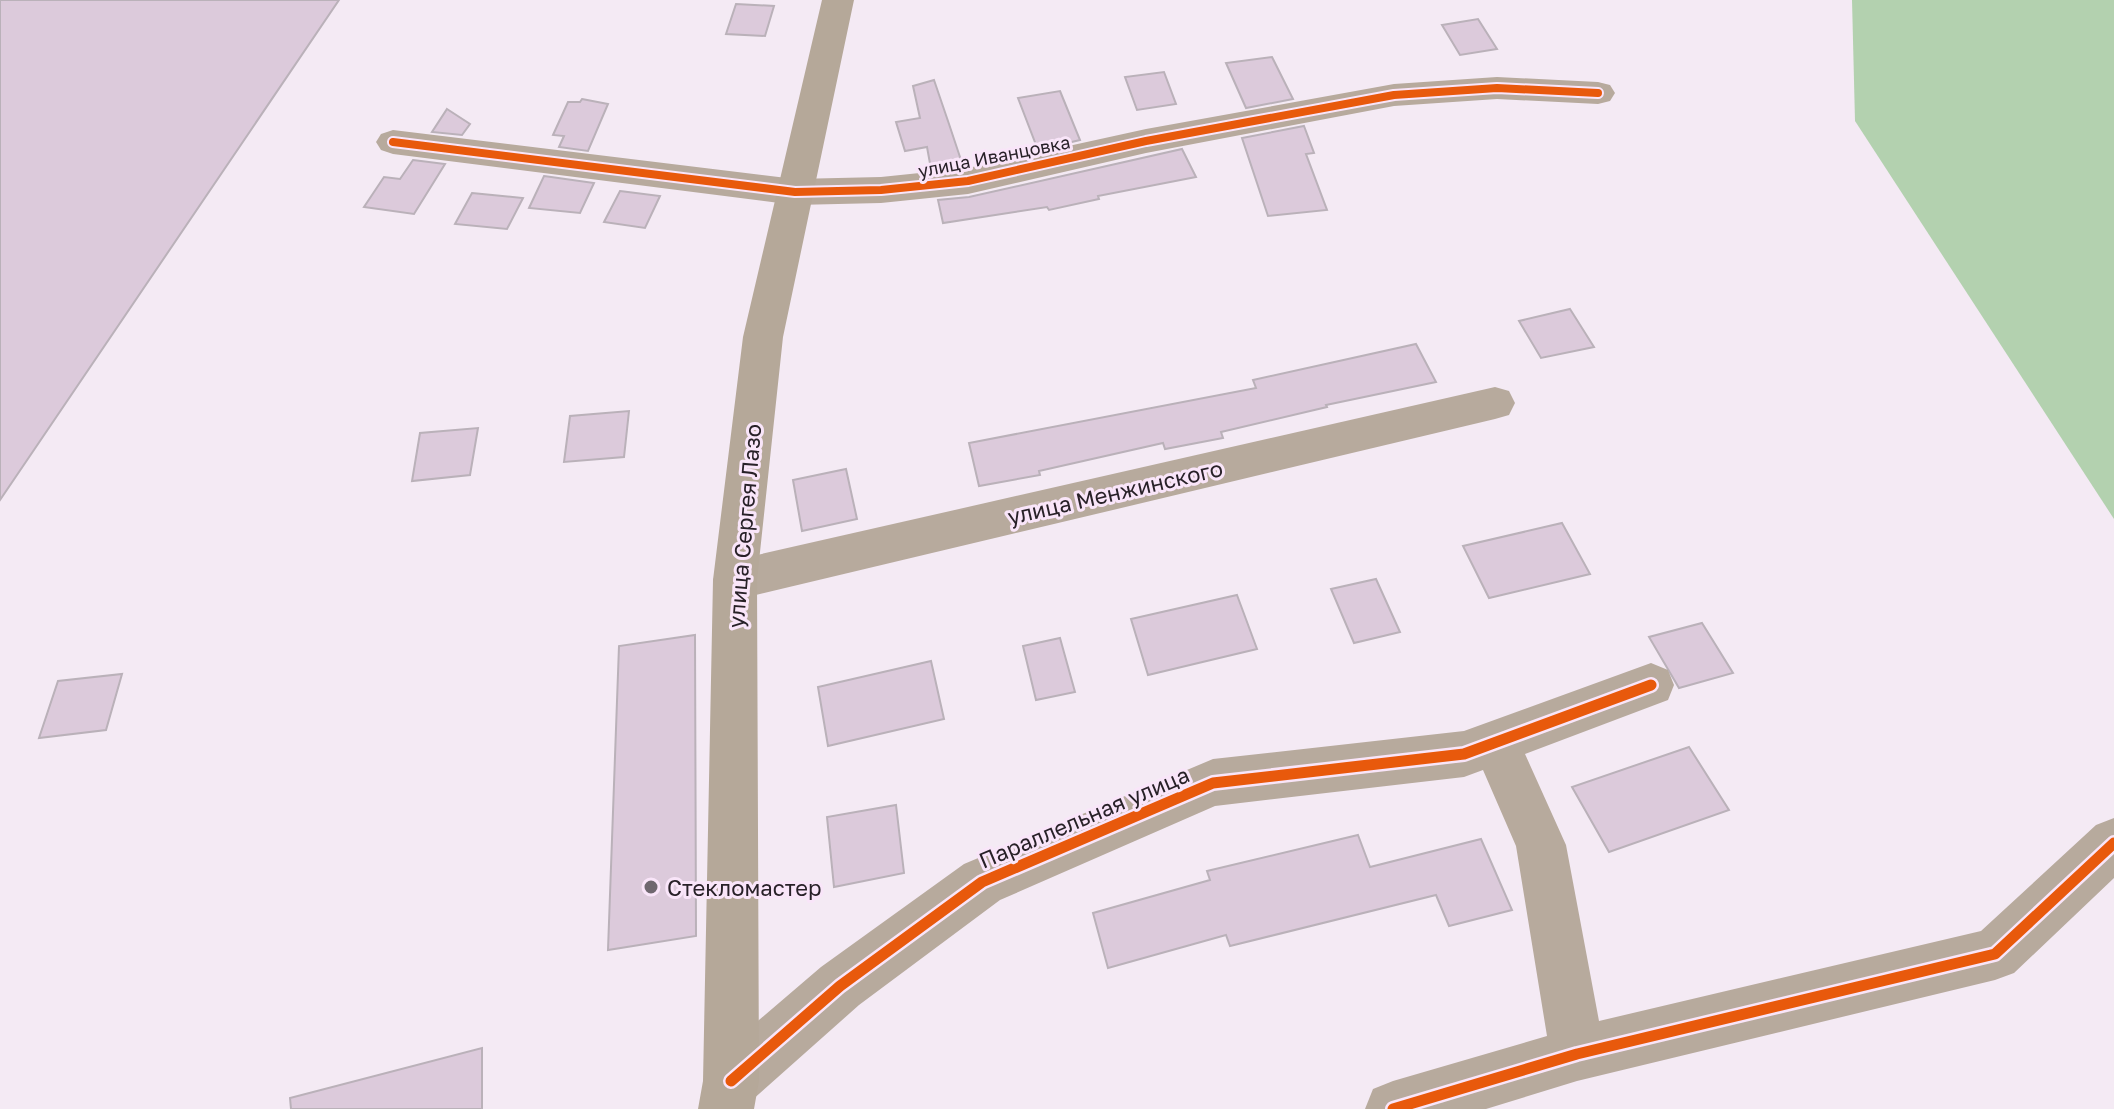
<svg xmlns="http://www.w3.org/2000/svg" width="2114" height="1109" font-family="'Golos Text',sans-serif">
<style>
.forest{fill:#b3d1af}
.building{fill:#dccadb;stroke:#bab1b9;stroke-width:2}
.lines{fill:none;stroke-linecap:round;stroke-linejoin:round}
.minor{fill:#b7aa9d;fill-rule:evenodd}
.secondary{fill:#b5a899;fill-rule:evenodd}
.cycleway-far1-casing{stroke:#f9e5f9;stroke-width:12}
.cycleway-casing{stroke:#f9e5f9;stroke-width:16}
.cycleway-far1{stroke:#e8590c;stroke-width:8}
.cycleway{stroke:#e8590c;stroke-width:11}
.poi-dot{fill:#6f676f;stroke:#f9e5f9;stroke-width:3}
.labels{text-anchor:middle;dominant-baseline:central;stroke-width:6;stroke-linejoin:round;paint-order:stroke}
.far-street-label{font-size:18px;fill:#282128;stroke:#f9e5f9}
.street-label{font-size:22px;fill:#282128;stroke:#f9e5f9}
.poi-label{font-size:22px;fill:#282128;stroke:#f9e5f9;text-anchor:start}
</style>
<rect width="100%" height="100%" fill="#f4eaf4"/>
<path class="forest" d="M1852 0H2114V519L1855 121Z"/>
<g class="building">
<path d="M0 0H339L0 500Z"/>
<path d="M736 4 774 6 765 36 726 34Z"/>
<path d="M1478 19 1497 49 1460 55 1442 25Z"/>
<path d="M1272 57 1293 99 1246 108 1226 63Z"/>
<path d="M1164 72 1176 104 1137 110 1125 77Z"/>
<path d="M934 80 949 124 963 166 931 169 927 147 905 151 896 122 920 118 913 86Z"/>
<path d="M1060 91 1080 140 1038 150 1018 98Z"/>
<path d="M582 99 608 104 588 151 559 147 564 136 553 135 568 102H580Z"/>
<path d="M447 109 470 124 462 135 432 132Z"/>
<path d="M1304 126 1314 153 1306 154 1327 210 1268 216 1242 138Z"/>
<path d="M1182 149 1196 177 1098 196 1099 199 1049 210 1047 207 943 223 938 200 969 197Z"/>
<path d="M413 160 445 164 414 214 364 207 384 177 400 179Z"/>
<path d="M544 176 594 183 580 213 529 208Z"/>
<path d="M620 191 660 196 645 228 604 222Z"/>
<path d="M472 193 523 198 507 229 455 224Z"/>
<path d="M1570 309 1594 347 1541 358 1519 321Z"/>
<path d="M1416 344 1436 382 1326 405 1327 407 1221 432 1223 438 1165 449 1163 443 1039 471 1040 475 979 486 969 443 1256 388 1253 380Z"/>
<path d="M629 411 624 457 564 462 570 416Z"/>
<path d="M478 428 470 475 412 481 420 433Z"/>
<path d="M846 469 857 519 802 531 793 480Z"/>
<path d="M1562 523 1590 574 1489 598 1463 546Z"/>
<path d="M1376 579 1400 632 1354 643 1331 589Z"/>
<path d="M1237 595 1257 649 1148 675 1131 619Z"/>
<path d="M1702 623 1733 673 1679 688 1649 637Z"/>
<path d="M695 635 696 936 608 950 619 646Z"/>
<path d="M1060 638 1075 692 1036 700 1023 646Z"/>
<path d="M931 661 944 719 828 746 818 687Z"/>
<path d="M122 674 106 730 39 738 58 681Z"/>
<path d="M1689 747 1729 810 1609 852 1572 787Z"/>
<path d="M896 805 904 873 834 887 827 817Z"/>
<path d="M1358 835 1370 867 1481 839 1512 910 1449 926 1436 895 1230 946 1226 935 1108 968 1093 913 1210 880 1207 871Z"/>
<path d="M482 1048V1109H291L290 1098Z"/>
</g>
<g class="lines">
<g class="minor">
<path d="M1497 77 1598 82 1610 85 1615 93 1610 101 1598 104 1497 99 1394 106 1146 153 968 194 881 203 795 205 393 154 381 150 376 142 381 134 393 130 795 179 881 177 968 168 1146 129 1394 84Z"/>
<path d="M1495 387 1509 391 1515 403 1509 415 1495 419 735 600 719 594 713 580 719 566 735 560Z"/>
<path d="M1651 663 1668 670 1674 685 1668 700 1525 754 1566 845 1599 1021 1981 931 2096 825 2114 818V878L2014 973 1995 980 1577 1081 1486 1109H1365L1373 1089 1393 1081 1547 1036 1516 846 1483 770 1464 777 1215 806 1000 900 859 1005 751 1101 731 1109 711 1101 703 1081 711 1061 821 967 964 864 1213 759 1464 731Z"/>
</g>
<path class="secondary" d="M822 0H854L783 337 757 580 759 1081 754 1109H698L703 1081 713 580 743 337Z"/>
<g class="cycleway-far1-casing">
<path id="cycleway-far1" d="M393 142 795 192 881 190 968 181 1146 141 1394 95 1497 88 1598 93"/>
</g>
<g class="cycleway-casing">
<g id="cycleway">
<path d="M731 1081 840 986 982 882 1213 783 1464 754 1651 685"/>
<path d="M1393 1109 1577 1054 1995 954 2114 843"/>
</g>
</g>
<use href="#cycleway-far1" class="cycleway-far1"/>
<use href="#cycleway" class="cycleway"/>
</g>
<circle class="poi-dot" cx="651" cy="887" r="8"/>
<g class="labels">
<g class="far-street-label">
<text transform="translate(994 156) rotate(-11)">улица Иванцовка</text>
</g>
<g class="street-label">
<text transform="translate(1115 492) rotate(-13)">улица Менжинского</text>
<text transform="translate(744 526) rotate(-85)">улица Сергея Лазо</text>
<text transform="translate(1084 817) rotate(-23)">Параллельная улица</text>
</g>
<g class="poi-label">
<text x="667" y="887">Стекломастер</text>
</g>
</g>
</svg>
